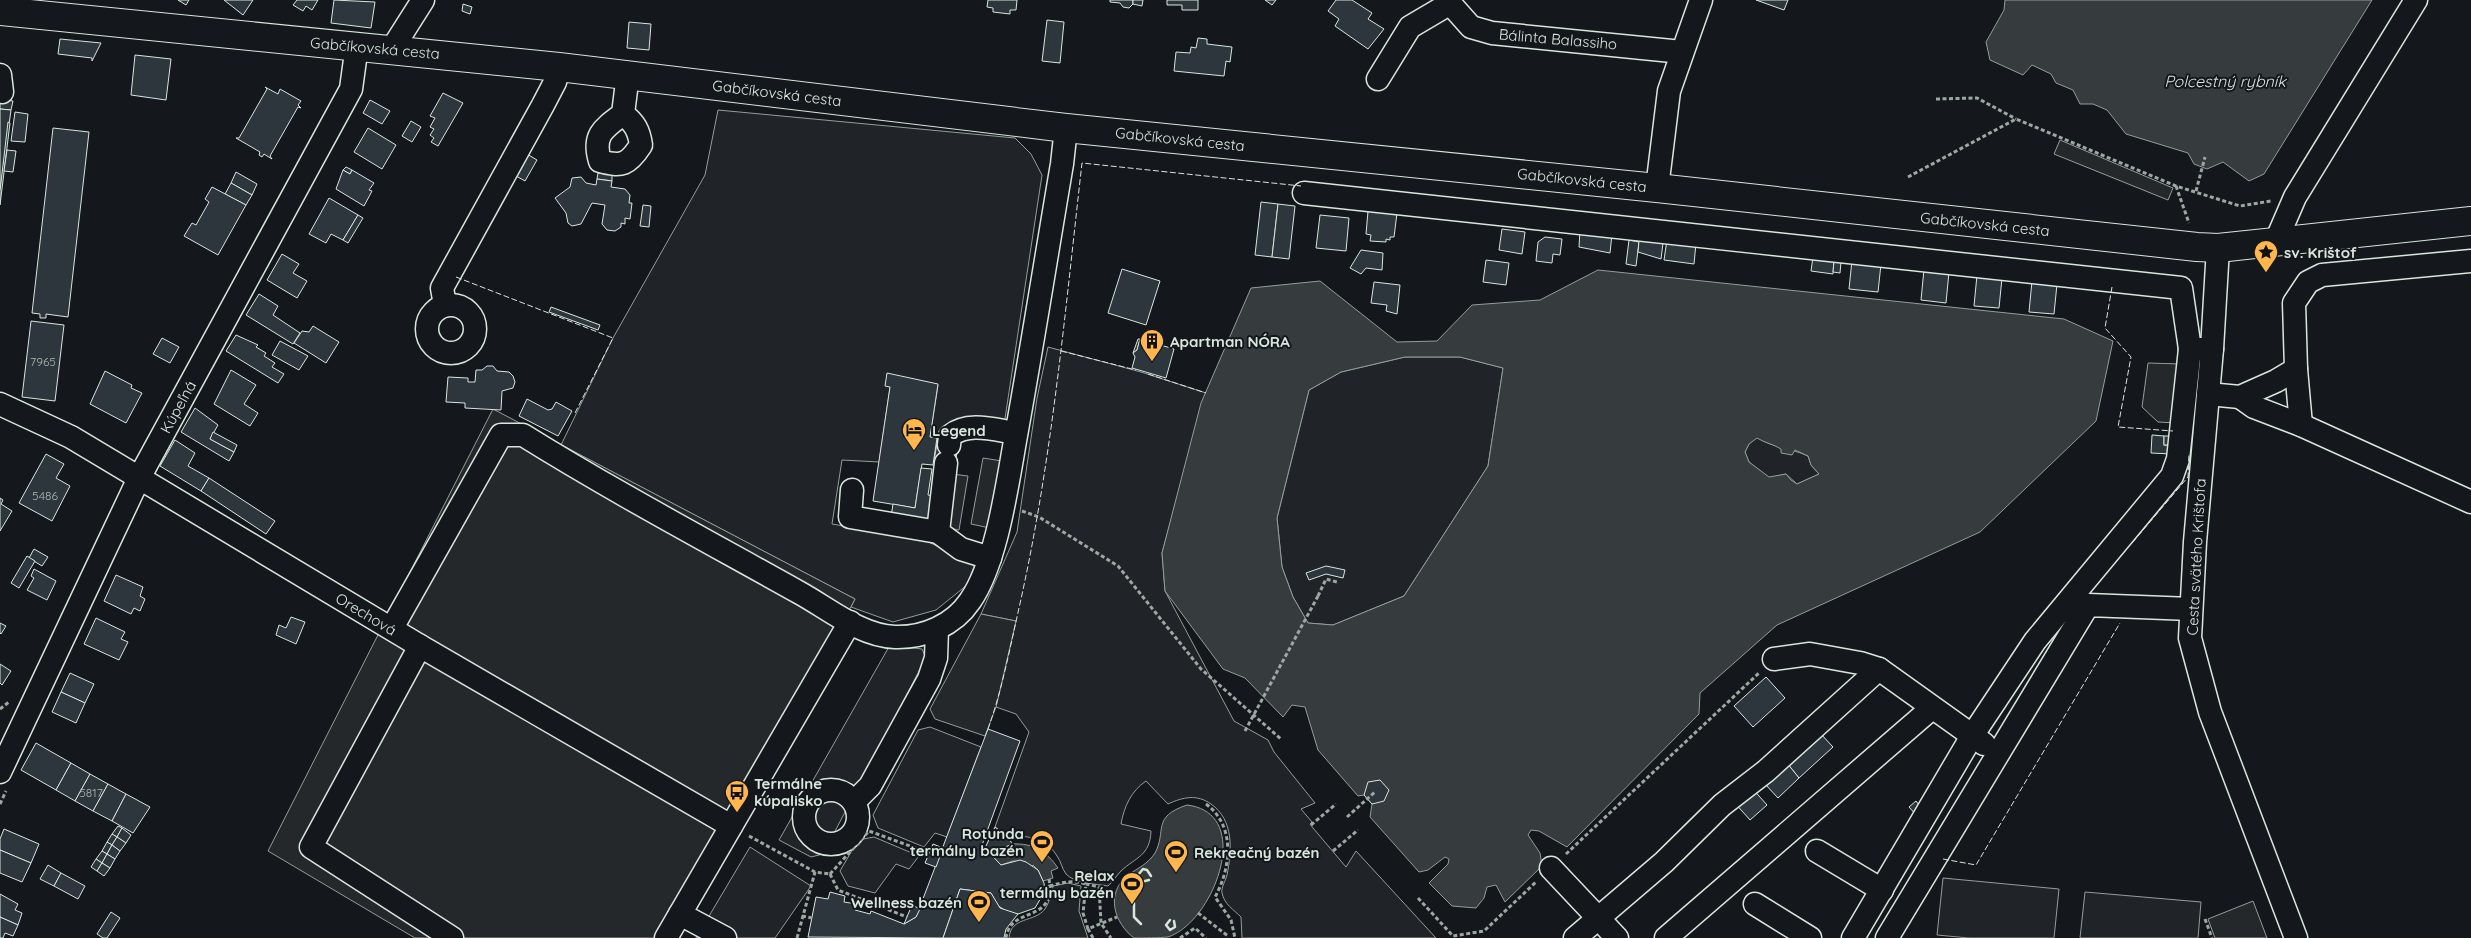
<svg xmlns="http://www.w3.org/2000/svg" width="2471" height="938" font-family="Quicksand,sans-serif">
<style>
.green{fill:#202428;stroke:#939e99}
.parking{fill:#24282b;stroke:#939e99}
.water{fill:#363b3e;stroke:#939e99;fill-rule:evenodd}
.building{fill:#2c363c;stroke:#d8e6dc}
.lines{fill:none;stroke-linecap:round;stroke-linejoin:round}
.minor-casing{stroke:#d8e6dc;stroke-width:25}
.major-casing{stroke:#d8e6dc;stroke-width:30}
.path{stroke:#9da8a2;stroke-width:3;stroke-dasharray:4 2.5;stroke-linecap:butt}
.minor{stroke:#14181c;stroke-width:22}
.major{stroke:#14181c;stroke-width:28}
.path-bridge{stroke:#9da8a2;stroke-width:3;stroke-dasharray:4 2.5;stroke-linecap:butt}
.fence{stroke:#d8e6dc;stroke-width:1;stroke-dasharray:6 2.5;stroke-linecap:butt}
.wall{stroke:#d8e6dc;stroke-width:2.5}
.labels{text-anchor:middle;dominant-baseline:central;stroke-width:4;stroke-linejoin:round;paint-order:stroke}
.number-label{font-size:12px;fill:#adbab4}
.street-label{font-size:15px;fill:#d8e6dc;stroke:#14181c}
.poi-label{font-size:15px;font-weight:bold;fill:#d8e6dc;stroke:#14181c;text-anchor:start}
.water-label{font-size:16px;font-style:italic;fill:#d8e6dc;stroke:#14181c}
</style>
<rect width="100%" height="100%" fill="#14181c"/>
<g class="green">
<path d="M718 110 1015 138 1031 154 1042 175 1004 425 943 444 937 443V438L930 437 938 385 887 374 890 387 879 462 842 460 832 524 922 539 975 564 967 585 936 610 893 622 851 607 855 599 561 445 613 338 705 175Z"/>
<path d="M1048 347 1141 372 1206 393 1162 553 1165 591 1234 721 1268 740 1274 752 1315 803 1301 809 1312 822 1310 824 1313 828 1346 867 1356 851 1436 938H1242L1241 917C1234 910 1224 904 1222 893 1221 887 1226 880 1227 875 1232 850 1234 820 1211 804 1197 794 1183 797 1168 804L1146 781C1131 791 1124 807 1121 824L1151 831C1150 856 1136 857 1121 871 1116 876 1113 882 1108 886 1096 884 1074 883 1066 874 1062 869 1061 861 1057 856 1048 840 1026 833 1009 838L995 827 1029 732 1016 714 996 707 1016 621 981 614 1017 532 1037 398Z"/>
<path d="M1405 357H1460L1503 368 1488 466 1404 596 1333 625 1308 623 1293 597 1282 567 1277 518 1309 390 1341 372Z"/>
<path d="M1757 437C1772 448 1791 448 1808 456L1811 465 1819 474 1797 484 1786 474 1769 478 1749 462 1745 452 1749 444Z"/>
<path d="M890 645 922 649 926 658 823 854 811 857 779 840Z"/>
<path d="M930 727 981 747 947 837 935 833 924 847 878 828 873 815 918 730Z"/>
<path d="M874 837 919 856 909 869 896 864 875 893 848 886 840 871 858 840Z"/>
<path d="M750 847 811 886 775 938H696Z"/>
<path d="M1943 878 2059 889 2054 938H1969L1937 935Z"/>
<path d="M1068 883 1081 886 1079 911 1088 938H1009C1011 916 1034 923 1045 909 1049 903 1052 893 1053 886Z"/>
<path d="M2085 892 2201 902 2198 938H2080Z"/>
</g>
<g class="parking">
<path d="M2060 140 2173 188 2168 200 2054 154Z"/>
<path d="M2148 363 2181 364 2177 423 2158 422 2142 407Z"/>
<path d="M493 409 855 599 677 938H415L268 851Z"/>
<path d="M983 458 1002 461 990 528 971 524Z"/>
<path d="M952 474 968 476 959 530 943 527Z"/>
<path d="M981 614 1016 621 996 707 985 736 935 719 930 709Z"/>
<path d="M2253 901 2267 938H2215L2208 919Z"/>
</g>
<g class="water">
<path d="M2005 0H2372L2264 174 2249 181 2223 162 2207 169 2194 164 2188 153 2126 134 2107 110 2093 104H2080L2073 90 2056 83 2051 74 2032 65 2023 75 1990 60 1986 42 2004 10Z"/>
<path d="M1598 270 2064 319 2113 341 2096 421 1980 532 1777 625 1700 693 1699 714 1567 847 1539 831 1531 830 1528 835 1540 853 1542 866 1505 902 1496 885 1487 887 1484 898 1476 908 1452 906 1429 883 1448 864 1449 859 1445 857 1428 870 1419 872 1370 817 1372 804 1364 795 1358 796 1318 750 1305 707 1292 705 1283 717 1245 678 1223 669 1165 591 1162 553 1201 403 1251 288 1320 281 1397 342 1437 341 1472 305 1540 300ZM1405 357H1460L1503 368 1488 466 1404 596 1333 625 1308 623 1293 597 1282 567 1277 518 1309 390 1341 372ZM1757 438C1765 443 1773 444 1781 449V453L1792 455 1795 450 1808 456 1811 465 1819 474 1797 484 1791 480 1786 474 1769 477 1749 462 1745 452 1749 444Z"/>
<path d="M1187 805C1255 813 1214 922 1168 937 1159 938 1144 938 1134 938 1114 923 1105 893 1128 875 1138 868 1148 864 1155 853 1167 831 1151 817 1187 805Z"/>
<path d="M1012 844C1034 843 1046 851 1058 868L1051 871 1053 878 1043 881 1038 870 1033 865 1029 872 1024 869 1026 862 1013 861 1001 865 990 854Z"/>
</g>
<g class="building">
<path d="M178 0H189L186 5Z"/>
<path d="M224 0H253L243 15Z"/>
<path d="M297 0H318L312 10 306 6 303 11 293 5Z"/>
<path d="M334 0 375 2 371 28 331 23Z"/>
<path d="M988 0H1017L1016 10H1010V14L993 12V8L987 7Z"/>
<path d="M1110 0H1133V4L1129 8 1123 7 1120 3 1110 2Z"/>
<path d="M1133 0H1143L1142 6 1133 4Z"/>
<path d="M1167 0H1198V10H1182V5H1167Z"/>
<path d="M1265 0H1276L1272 5Z"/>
<path d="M1336 0H1352L1372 13 1368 19 1384 29 1368 49 1335 26 1339 19 1328 11Z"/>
<path d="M1756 0H1788L1784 10Z"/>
<path d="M463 4 472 7 470 14 462 11Z"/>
<path d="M1047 20 1064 22 1060 63 1042 61Z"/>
<path d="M629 22 651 24 649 50 627 48Z"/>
<path d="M1198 38 1207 39V44L1232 47 1230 62 1226 61 1224 76 1174 71 1176 52 1190 53 1191 47 1196 48Z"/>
<path d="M60 39 101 43 92 61V58L58 54Z"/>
<path d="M135 55 171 59 166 100 131 95Z"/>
<path d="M265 87 278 94 280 89 301 101 298 105 301 108 298 107 270 156 272 159 264 154 262 157 259 155 260 152 236 138H239L267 89Z"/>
<path d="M443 93 463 103 438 146 431 142 434 138 430 135 434 129 430 127 435 118 430 116Z"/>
<path d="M0 99 13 101 11 110 0 109Z"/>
<path d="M370 100 390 111 382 124 363 113Z"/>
<path d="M0 109 11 110 0 191Z"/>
<path d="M15 112 28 114 25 142 11 141Z"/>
<path d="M411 121 421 127 412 142 402 136Z"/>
<path d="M8 122 10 123 0 205V191Z"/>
<path d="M53 128 89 132 68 317 46 314V318H40V314L32 313Z"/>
<path d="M368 128 396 145 382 169 354 152Z"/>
<path d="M7 150 16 151 13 172 4 171Z"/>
<path d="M522 151 537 160 525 181 509 172Z"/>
<path d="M346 167 352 170 350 174 343 170Z"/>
<path d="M343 170 350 174 352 170 374 183 369 190 372 191 364 206 336 189Z"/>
<path d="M236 172 257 184 252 195 231 183Z"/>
<path d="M598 173 612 175V181L597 179Z"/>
<path d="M581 177 586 183 596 185 597 179 612 181 611 187 625 189 630 195 629 203H632L630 219 625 218V224L621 223V227L615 231 607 230 602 224 605 205 592 203 581 224 572 226 568 223 566 213 555 198 570 187 572 178Z"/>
<path d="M231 183 252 195 246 205 225 194Z"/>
<path d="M212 187 246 205 218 255 184 236 192 223 196 225 209 202 205 199Z"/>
<path d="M329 198 358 215 343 240 331 234 326 243 309 234Z"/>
<path d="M1261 202 1278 204 1272 257 1255 255Z"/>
<path d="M1278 204 1295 206 1289 259 1272 257Z"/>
<path d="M643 205 651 206 649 227 640 226Z"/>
<path d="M1368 211 1397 213 1394 237H1390V240L1386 239V242L1370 241 1371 235 1366 234Z"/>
<path d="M358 215 363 218 348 243 343 240Z"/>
<path d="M1320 215 1349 218 1346 251 1316 248Z"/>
<path d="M1502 229 1525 232 1522 254 1499 250Z"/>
<path d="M1580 230 1612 234 1610 253 1579 247Z"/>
<path d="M1545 237 1562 239 1560 255 1553 254 1552 263 1536 261 1538 242Z"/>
<path d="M1629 240 1639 242 1636 266 1626 264Z"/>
<path d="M1667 240 1696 243 1694 264 1664 260Z"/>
<path d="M1639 241 1663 243 1661 259 1638 252Z"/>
<path d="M1361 250 1383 253 1382 270 1366 268 1361 274 1350 268Z"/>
<path d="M282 254 299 264 293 273 307 281 297 298 267 280Z"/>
<path d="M1813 257 1834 259 1833 274 1811 271Z"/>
<path d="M1486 260 1509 263 1506 285 1483 282Z"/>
<path d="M1852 260 1881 264 1878 292 1849 289Z"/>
<path d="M1834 261 1841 262 1840 273 1833 272Z"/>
<path d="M1122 269 1160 281 1146 325 1108 313Z"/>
<path d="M1924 269 1949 272 1946 303 1921 300Z"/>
<path d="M1977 275 2002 278 1999 308 1974 306Z"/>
<path d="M2032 281 2057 284 2054 314 2029 312Z"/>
<path d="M1374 282 1400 285 1397 314 1386 311 1387 305 1371 303Z"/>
<path d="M259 294 278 306 273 315 300 333 293 344 246 315Z"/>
<path d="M551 307 600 325 598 330 549 312Z"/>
<path d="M31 321 64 325 55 401 22 397Z"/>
<path d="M313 326 339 342 326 363 294 343 302 331 309 332Z"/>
<path d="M236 335 258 345 256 347 266 353 264 356 275 363 272 367 284 374 278 383 226 351Z"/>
<path d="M162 338 179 347 170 363 153 354Z"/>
<path d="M1138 339H1140L1137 350 1133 353Z"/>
<path d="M1140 339 1174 349 1166 378 1132 368 1135 357 1133 353 1137 350Z"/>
<path d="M280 341 308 356 299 370 272 355Z"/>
<path d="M487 366H493L497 371 509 372 513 376 515 382 513 388 502 391 501 410 465 408V403L446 402 448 377 468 378V382H475L476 370H482Z"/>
<path d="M231 370 256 385 244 404 258 413 250 426 214 404Z"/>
<path d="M105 371 132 385 131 388 142 393 126 423 90 404Z"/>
<path d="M887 373 938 384 930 437 937 438 933 465 922 464 915 508 873 501 890 387 885 386Z"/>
<path d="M527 399 548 410 552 409 556 402 572 411 558 436 519 416Z"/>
<path d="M195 408 218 425 210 439 234 452 229 461 181 432Z"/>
<path d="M213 432 237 445 234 452 210 439Z"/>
<path d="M2152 435 2164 436V445H2172V454L2151 453Z"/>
<rect x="2164" y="436" width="8" height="9"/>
<path d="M175 440 195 453 188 466 209 478 201 491 160 466Z"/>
<path d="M937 443 958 446 955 464 934 461Z"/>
<path d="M46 454 64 464 56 478 70 486 52 521 19 503Z"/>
<path d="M921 468 932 469 928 495 938 497 933 524 891 517 893 504 915 508Z"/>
<path d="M209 478 275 521 266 534 201 491Z"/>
<path d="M0 498 3 500 1 504 12 511 0 531Z"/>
<path d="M34 549 48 557 42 566 29 558Z"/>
<path d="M27 556 35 561 19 588 11 583Z"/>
<path d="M1326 566 1345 570 1343 578 1326 574 1309 580 1306 573Z"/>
<path d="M34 569 56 581 47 600 27 590 34 578 31 576Z"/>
<path d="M116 575 143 587 140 596 145 599 140 611 134 608 131 614 104 601Z"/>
<path d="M291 617 305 622 296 644 276 635 279 625 286 628Z"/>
<path d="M96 618 125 632 121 639 128 642 119 660 84 644Z"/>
<path d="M0 623 6 626 1 634 0 633Z"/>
<path d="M0 664 11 671 2 685 0 683Z"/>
<path d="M70 673 94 684 85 703 61 692Z"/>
<path d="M1766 677 1785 698 1753 727 1734 706Z"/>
<path d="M61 692 85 703 76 723 52 712Z"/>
<path d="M988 729 1020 741 982 845 1001 865 1020 860 1026 862 1038 870 1044 883 1045 891 1035 908 1018 914 1009 913 997 905 991 893 960 889 943 938 808 937 816 897 828 899 830 892 845 896 844 902 856 904 855 910 870 914 871 911 904 924 916 917Z"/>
<path d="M1820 733 1833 747 1799 778 1787 763Z"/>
<path d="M36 743 71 763 56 790 21 770Z"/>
<path d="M71 763 90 774 75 801 56 790Z"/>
<path d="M1787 763 1799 778 1778 798 1765 784Z"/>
<path d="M90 774 108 784 93 811 75 801Z"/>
<path d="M1380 780 1389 790 1384 801 1372 804 1364 795 1368 782Z"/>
<path d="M108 784 126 794 112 821 93 811Z"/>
<path d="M1751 787 1767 805 1750 820 1734 802Z"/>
<path d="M126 794 150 807 133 833 112 821Z"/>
<path d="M1916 801 1923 810 1917 816 1909 807Z"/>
<path d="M118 826 122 828 117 837 112 834Z"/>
<path d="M995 827 1009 838 1012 844 990 854 985 848Z"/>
<path d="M122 828 131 835 126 843 117 837Z"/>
<path d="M4 829 39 844 31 863 0 850V839Z"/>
<path d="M112 834 117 837 112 845 107 842Z"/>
<path d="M117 837 126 843 120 851 112 845Z"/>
<path d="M107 842 112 845 107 854 102 851Z"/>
<path d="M933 844 943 848 936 867 925 863Z"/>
<path d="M112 845 120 851 115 859 107 854Z"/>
<path d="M0 850 31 863 22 882 0 873Z"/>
<path d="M102 851 107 854 102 863 96 859Z"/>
<path d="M107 854 115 859 110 868 102 863Z"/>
<path d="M96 859 102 863 97 871 91 867Z"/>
<path d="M102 863 110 868 104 876 97 871Z"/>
<path d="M48 865 61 873 54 886 40 879Z"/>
<path d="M61 873 85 886 78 899 54 886Z"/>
<path d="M960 889 991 893 1000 908 1018 914 1006 929 1004 938H943Z"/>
<path d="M0 894 18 904 15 910 22 913 18 925 0 917Z"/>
<path d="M912 905 920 909 916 917 904 924Z"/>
<path d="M111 912 120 918 107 938H103L97 934Z"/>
<path d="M0 917 18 925 13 936 5 933 3 938H0Z"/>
</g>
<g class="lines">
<g class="minor-casing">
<g id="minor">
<path d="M1447 0 1471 27 1492 33 1682 52"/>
<path d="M392 49 423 0"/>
<path d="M0 75 2 92"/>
<path d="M1378 79 1410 27 1449 4"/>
<path d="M623 114C635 123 639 131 641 145 628 165 622 167 600 161 592 135 604 128 623 114L628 74"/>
<path d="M1657 188 1669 91 1701 0"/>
<path d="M1304 193 2181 288 2190 349"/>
<path d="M2276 241 2295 197 2416 0"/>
<path d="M2218 248 2212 349 2195 542 2190 638 2210 712 2296 938"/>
<circle cx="451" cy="329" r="24"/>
<path d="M445 305 442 288 543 105 555 82 559 67"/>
<path d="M2296 369 2301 425"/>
<path d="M2208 394 2240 397 2276 381 2296 369 2294 303 2308 282 2322 275 2471 261"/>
<path d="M2240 397 2254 407 2301 425 2471 502"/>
<path d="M0 404 71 437 420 646 731 826"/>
<path d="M949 445 950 436C968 421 995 430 1016 433"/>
<path d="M946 463 938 532 961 549 990 558"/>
<path d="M852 490 850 517 938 532"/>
<path d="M392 628 501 435H523C613 491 707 541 800 593 829 609 861 636 895 637 924 638 954 625 970 601 998 561 1008 478 1017 430 1033 341 1047 252 1062 164L1066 128"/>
<path d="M420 646 311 847 452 938"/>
<path d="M1774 659 1810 654 1860 663 1879 669 1984 744"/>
<path d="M0 772 139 478 351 89 357 45"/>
<circle cx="831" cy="817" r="27"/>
<path d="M854 802 870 786 929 679 936 658 937 629"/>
<path d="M1817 851 1882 890"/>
<path d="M1551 868 1617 938"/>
<path d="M1755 904 1810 938"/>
<path d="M680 914 725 938"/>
<path d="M666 938 850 622"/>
<path d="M1575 938 1664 862 1722 805 1766 771 1879 669"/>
<path d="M1666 938 1932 708"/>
<path d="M1853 938 1972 736 2035 641 2172 476 2178 459 2190 349H2212"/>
<path d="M1887 938 2088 605 2191 609"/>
</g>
</g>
<g class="major-casing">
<path id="major" d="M0 11 559 67 1066 128 1657 188 2197 247 2218 248 2471 221"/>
</g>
<g class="path">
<path d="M1936 99 1977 98 2016 119"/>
<path d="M1908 177 2016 119 2176 186 2240 206 2271 201"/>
<path d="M2176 186 2189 223"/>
<path d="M2196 191 2205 157"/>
<path d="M1022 511 1039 517 1118 566 1201 669 1281 739"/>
<path d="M1318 596 1326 579 1337 582"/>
<path d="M0 709 9 702"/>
<path d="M0 804 6 791"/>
<path d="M1206 804C1236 826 1231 868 1215 897L1231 920 1235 938"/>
<path d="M1347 817 1376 791"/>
<path d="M1311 825 1336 804"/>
<path d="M749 836 815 872 830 874"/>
<path d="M1333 851 1358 830"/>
<path d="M1566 854 1760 672"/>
<path d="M830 874 869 831 929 853"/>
<path d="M830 874 838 890 907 917"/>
<path d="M1049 879 1050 886C1063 882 1073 880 1086 884"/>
<path d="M1418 898 1453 936 1484 931 1536 882"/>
<path d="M1198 913 1228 936"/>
<path d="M802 916 812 918"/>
<path d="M2205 919 2212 938"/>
<path d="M1088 929 1083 913 1086 884 1099 887 1101 923 1111 938"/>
<path d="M797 938 815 872"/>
<path d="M1006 938C1011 906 1051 923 1050 886L1045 887"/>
<path d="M1093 938 1088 929 1117 917"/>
<path d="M1180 938 1195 928 1206 938"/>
</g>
<use href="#minor" class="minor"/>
<use href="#major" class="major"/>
<path class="path-bridge" d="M1245 731 1318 596"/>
<g class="fence">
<path d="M456 277 613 338 575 413"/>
<path d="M2112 287 2105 328 2131 357 2118 427 2173 431"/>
<path d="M1061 351 1136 370"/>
<path d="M1148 374 1206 393"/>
<path d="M2132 543 2188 477 2189 454"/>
<path d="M988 729C1002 690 1010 648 1019 608 1052 462 1065 312 1082 163L1301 186"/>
<path d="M1943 859 1976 865 2120 623"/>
</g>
<g class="wall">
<path d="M1149 880 1141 882 1138 875 1143 869 1147 870 1151 876"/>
<path d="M1127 896 1134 903V917L1141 924"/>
<path d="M1170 920 1166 925 1170 930 1175 927 1174 921"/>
</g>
</g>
<defs>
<g id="sight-pin" transform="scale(1.25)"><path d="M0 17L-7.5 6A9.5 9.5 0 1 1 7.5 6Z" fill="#ffb74d" stroke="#14181c"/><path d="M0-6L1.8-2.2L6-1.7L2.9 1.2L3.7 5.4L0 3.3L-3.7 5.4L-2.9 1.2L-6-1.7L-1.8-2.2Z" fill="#111"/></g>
<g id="building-pin" transform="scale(1.25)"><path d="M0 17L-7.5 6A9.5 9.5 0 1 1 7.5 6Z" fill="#ffb74d" stroke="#14181c"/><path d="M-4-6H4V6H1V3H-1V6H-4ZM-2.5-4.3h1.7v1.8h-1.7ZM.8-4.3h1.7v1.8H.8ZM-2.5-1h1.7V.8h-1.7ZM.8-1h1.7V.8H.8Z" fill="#111"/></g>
<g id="hotel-pin" transform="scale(1.25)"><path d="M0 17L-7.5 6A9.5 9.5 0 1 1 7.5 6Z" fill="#ffb74d" stroke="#14181c"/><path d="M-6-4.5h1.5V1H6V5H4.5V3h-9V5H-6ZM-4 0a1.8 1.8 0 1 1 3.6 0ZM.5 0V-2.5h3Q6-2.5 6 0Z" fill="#111"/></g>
<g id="bus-pin" transform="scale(1.25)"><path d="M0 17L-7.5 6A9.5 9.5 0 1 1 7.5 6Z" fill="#ffb74d" stroke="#14181c"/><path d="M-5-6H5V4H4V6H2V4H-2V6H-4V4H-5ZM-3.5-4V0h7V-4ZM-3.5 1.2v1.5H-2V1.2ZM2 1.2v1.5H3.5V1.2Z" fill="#111"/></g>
<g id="stadium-pin" transform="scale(1.25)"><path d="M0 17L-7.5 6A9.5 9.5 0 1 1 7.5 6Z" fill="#ffb74d" stroke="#14181c"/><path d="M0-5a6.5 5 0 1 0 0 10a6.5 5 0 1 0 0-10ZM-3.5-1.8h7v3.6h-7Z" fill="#111"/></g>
</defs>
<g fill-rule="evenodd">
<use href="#sight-pin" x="2266" y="252"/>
<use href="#building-pin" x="1152" y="341"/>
<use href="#hotel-pin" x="914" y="430"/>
<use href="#bus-pin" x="737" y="792"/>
<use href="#stadium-pin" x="1042" y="842"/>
<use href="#stadium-pin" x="1176" y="852"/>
<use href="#stadium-pin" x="1132" y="884"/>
<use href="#stadium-pin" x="979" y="902"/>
</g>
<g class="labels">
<g class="number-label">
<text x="43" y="361">7965</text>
<text x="45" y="495">5486</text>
<text x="91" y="792">5817</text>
</g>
<g class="street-label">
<text transform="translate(1558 39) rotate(5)">Bálinta Balassiho</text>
<text transform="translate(375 48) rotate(5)">Gabčíkovská cesta</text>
<text transform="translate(777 93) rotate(7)">Gabčíkovská cesta</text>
<text transform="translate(1180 139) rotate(6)">Gabčíkovská cesta</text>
<text transform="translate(1582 180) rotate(6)">Gabčíkovská cesta</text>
<text transform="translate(1985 224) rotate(6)">Gabčíkovská cesta</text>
<text transform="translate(178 407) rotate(-61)">Kúpeľná</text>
<text transform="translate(2196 557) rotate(-87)">Cesta svätého Krištofa</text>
<text transform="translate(366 614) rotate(31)">Orechová</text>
</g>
<g class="poi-label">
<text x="2284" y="252">sv. Krištof</text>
<text x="1170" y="341">Apartman NÓRA</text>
<text x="932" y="430">Legend</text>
<text x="754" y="783">Termálne<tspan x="754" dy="17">kúpalisko</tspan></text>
<text x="1024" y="833" text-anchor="end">Rotunda<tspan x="1024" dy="17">termálny bazén</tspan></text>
<text x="1194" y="852">Rekreačný bazén</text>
<text x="1114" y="875" text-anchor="end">Relax<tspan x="1114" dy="17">termálny bazén</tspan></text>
<text x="962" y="902" text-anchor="end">Wellness bazén</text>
</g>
<g class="water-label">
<text x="2225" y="81">Polcestný rybník</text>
</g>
</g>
</svg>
